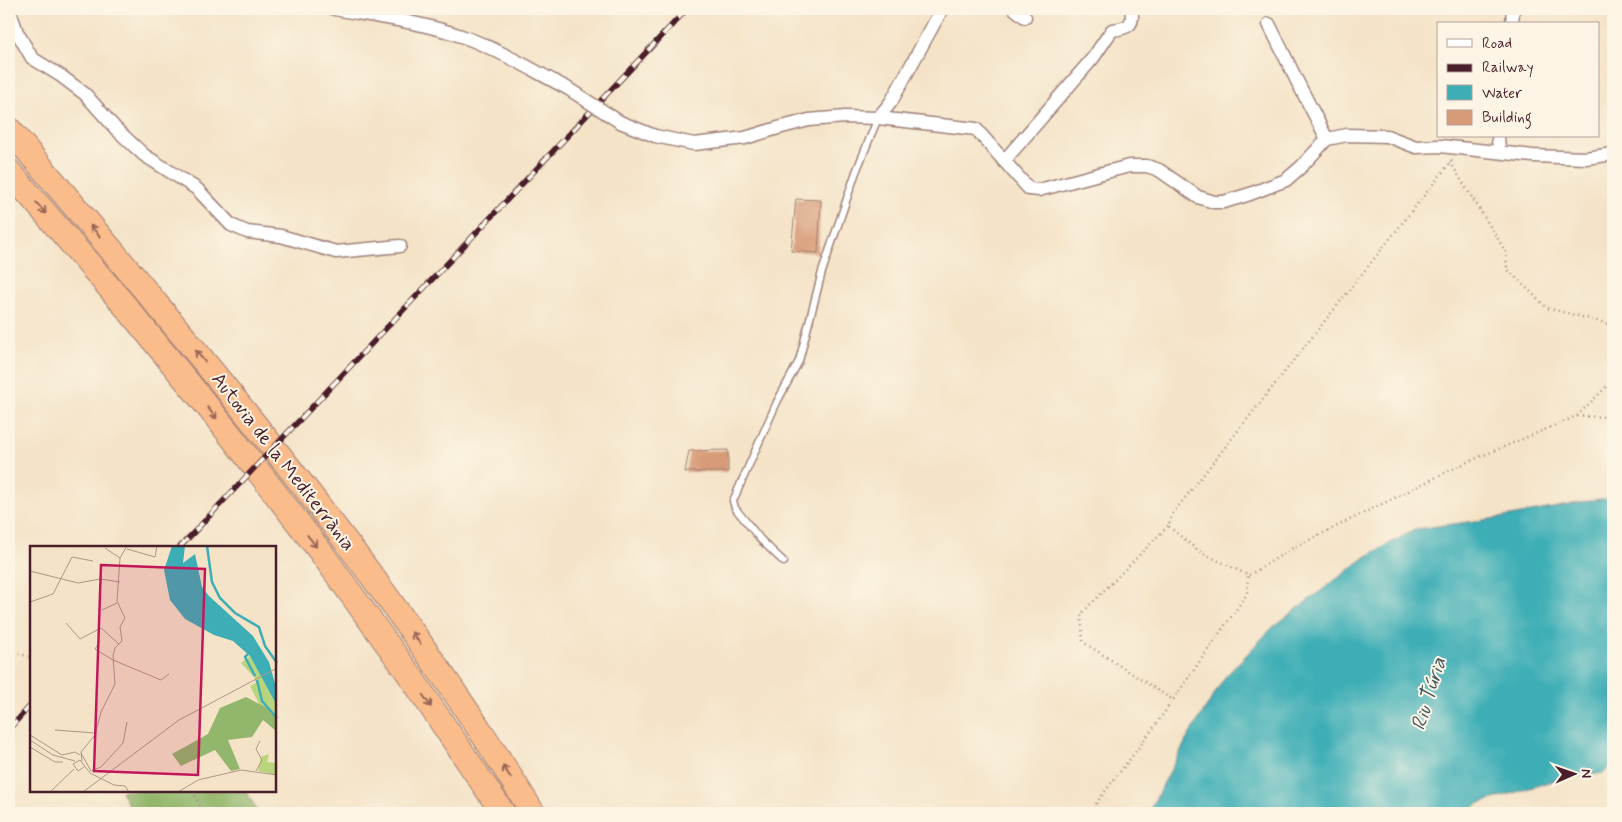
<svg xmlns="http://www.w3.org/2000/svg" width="1622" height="822" font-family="Mynerve,sans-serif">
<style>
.forest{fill:#92b66b;stroke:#6e6a4b}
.water{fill:#3daeb6;stroke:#446670}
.building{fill:#d89b78}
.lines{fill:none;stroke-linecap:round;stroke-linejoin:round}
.lane-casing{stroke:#9f8179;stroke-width:9}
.street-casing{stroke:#9f8179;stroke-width:15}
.highway-casing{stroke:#9f8179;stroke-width:26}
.path{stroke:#9f8179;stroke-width:2.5;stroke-dasharray:1 4;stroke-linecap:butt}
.lane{stroke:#fff;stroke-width:6}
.street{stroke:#fff;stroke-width:12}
.highway{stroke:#fabc8b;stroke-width:24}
.rail-casing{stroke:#4a1f2b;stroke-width:5.5}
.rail{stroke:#fcf5e5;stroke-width:4;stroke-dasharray:11;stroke-linecap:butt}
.street-bridge-casing{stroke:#9f8179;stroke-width:15;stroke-linecap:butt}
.street-bridge{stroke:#fff;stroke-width:12}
.oneway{stroke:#996656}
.labels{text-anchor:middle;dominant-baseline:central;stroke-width:4;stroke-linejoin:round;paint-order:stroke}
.street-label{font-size:20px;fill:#4a1f2b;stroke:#fcf5e5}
.water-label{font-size:21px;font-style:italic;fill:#455863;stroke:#fcf5e5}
.inset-river{fill:none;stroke:#3daeb6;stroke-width:2.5}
.inset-road{fill:none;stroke:#b09589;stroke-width:1}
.view{fill:#c2185b;fill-opacity:0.15;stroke:#c2185b;stroke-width:2.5}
.inset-edge{fill:none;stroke:#4a1f2b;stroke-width:2.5}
</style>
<rect width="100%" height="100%" fill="#fcf5e5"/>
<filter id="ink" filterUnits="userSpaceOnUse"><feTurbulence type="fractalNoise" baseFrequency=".02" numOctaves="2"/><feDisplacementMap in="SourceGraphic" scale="10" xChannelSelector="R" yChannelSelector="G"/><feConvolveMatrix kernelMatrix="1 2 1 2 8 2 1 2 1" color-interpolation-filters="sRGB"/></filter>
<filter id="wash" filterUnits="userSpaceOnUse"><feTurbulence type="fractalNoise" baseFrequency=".0096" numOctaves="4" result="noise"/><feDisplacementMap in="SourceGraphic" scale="20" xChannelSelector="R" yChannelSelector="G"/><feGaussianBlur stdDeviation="1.12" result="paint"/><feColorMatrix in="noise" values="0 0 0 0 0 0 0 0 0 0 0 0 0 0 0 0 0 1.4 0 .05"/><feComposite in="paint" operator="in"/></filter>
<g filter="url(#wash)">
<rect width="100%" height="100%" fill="#f4e3c7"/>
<path class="forest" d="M121 791H246L258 813H133Z"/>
<path class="water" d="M1600 499H1613V764L1604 773 1556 780 1477 804 1469 813H1148L1188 737 1225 677 1273 627 1367 556 1416 529 1505 517Z"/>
<g id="blocks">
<g class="building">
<path d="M796 199 821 200 818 253 791 251Z"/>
<path d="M728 450V472H685L689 451Z"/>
</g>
</g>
</g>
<g filter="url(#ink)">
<use href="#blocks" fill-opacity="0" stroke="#9f8179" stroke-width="1"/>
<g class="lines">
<g class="lane-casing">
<path id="lane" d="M784 562 761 540 735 508 733 501 777 402 799 361 822 272 856 172 878 118"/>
</g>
<g class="street-casing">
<g id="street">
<path d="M9 9 17 32 32 58 61 76 85 94 116 129 144 155 197 189 231 225 247 232 281 236 336 252 400 246"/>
<path d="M334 9C377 17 423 22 464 37 500 50 534 71 567 88"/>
<path d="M1015 9 1025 17"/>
<path d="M1269 24 1297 81 1327 139"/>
<path d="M1512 24 1513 9"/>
<path d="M878 118 891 102 942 9"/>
<path d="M620 122 655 136 694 144 745 138 778 128 809 120 845 117 878 118 976 129 1029 189 1039 190 1129 166H1147L1159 170 1198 197 1214 202H1224L1250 194 1286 180 1301 167 1327 139 1347 135 1387 136 1416 147 1440 146 1533 156 1586 158 1613 154"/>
<path d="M1498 136 1499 152"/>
<path d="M1004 161 1093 58 1112 30C1127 28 1135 26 1131 9"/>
</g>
</g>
<g class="highway-casing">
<g id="highway">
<path d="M9 129C195 348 382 568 533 813"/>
<path d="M9 171 126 307 217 418 320 551 409 674 503 813"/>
</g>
</g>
<g class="path">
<path d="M1450 162 1506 252 1507 269 1547 308 1613 325"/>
<path d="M1577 416 1613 380"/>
<path d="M1168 526 1081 614 1083 642 1173 700"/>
<path d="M1249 575 1293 548 1463 464 1577 416 1613 417"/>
<path d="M9 651 31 657"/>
<path d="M193 791 203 813"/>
<path d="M1092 813 1097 802 1152 730 1247 594 1248 575 1200 552 1168 526 1173 513 1453 159"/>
</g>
<use href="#lane" class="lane"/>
<use href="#street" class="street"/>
<use href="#highway" class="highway"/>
<g class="rail-casing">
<g id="rail">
<path d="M180 547 687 9"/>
<path d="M9 729 31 705"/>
</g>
</g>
<use href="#rail" class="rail"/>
<g class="street-bridge-casing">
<path id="street-bridge" d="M567 88 620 122"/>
</g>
<use href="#street-bridge" class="street-bridge"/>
</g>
<defs><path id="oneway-shaft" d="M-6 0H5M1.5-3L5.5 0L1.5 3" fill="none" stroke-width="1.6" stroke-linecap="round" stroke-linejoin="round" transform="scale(1.25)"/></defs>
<g class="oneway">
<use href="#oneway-shaft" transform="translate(41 208) rotate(49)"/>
<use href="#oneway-shaft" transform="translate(95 231) rotate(-130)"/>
<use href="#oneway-shaft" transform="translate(200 356) rotate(-130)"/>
<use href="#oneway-shaft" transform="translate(212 413) rotate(51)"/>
<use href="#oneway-shaft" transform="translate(312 541) rotate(52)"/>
<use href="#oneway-shaft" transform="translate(416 638) rotate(-126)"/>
<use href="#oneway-shaft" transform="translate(427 701) rotate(56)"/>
<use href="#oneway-shaft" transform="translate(507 772) rotate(-124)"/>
</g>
</g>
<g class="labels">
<g class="street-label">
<text transform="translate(283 462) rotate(52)">Autovia de la Mediterrània</text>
</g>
<g class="water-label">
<text transform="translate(1429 694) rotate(-73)">Riu Túria</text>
</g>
</g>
<g transform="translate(30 546)">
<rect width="246" height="246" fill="#f4e3c7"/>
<path d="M220 110 246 158V169L239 162 230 160 220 140 226 137 224 131 211 117ZM239 208 237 216 246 217V229L228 225 231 211Z" fill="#b8d57b"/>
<path d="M216 151 237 162 246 172V185L233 174 222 191 198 194 210 223 201 225 185 204 151 220 142 208 178 188 190 162Z" fill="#92b66b"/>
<path d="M142 0H155L153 17 165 8 172 41 179 50 223 90 239 116 246 141V158L220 110 203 95 184 89 155 73 140 54 134 24Z" fill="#3daeb6"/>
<path class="inset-river" d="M177 0 182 36 190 52 205 67 229 81 235 100 247 117M218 108 215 111 225 130M227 134 232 155 247 172"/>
<path class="inset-road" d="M75 2 90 12M97 3 125 11 127 0M0 25 48 37 70 33 90 36M0 56 23 48 42 11 63 15M72 64 87 57M36 77 50 93 71 82 89 98M70 95 65 103 83 114 131 134 139 128M25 184 65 187M0 189 32 209 45 206 50 209M0 194 23 209 45 215M0 201 25 216H33M51 207 61 225 71 221 93 197 97 176M52 215 51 206 65 189 71 166 85 138 83 110 85 102 92 95 90 81 95 72 87 55 90 12 97 0M54 221 48 225 43 218 50 214 60 227 84 239 95 240 99 246M226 225 232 214 226 203 230 195M20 246 44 223M53 246 149 174 247 122M148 246 168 234 211 224 247 229"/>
<path class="view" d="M71 19 175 23 168 229 64 225Z"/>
<rect width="246" height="246" class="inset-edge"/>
</g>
<rect width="1622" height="822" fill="none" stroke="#fcf5e5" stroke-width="30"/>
<rect x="1437" y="22" width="162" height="115" fill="#fcf5e5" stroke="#b59f9b"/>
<rect x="1447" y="39" width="25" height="8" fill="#ffffff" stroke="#b59f9b"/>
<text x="1482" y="48" font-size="15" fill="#4a1f2b">Road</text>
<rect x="1447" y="64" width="25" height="8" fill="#4a1f2b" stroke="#b59f9b"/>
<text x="1482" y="72" font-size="15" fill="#4a1f2b">Railway</text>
<rect x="1447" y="85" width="25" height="15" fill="#3daeb6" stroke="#b59f9b"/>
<text x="1482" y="98" font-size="15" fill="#4a1f2b">Water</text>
<rect x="1447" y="110" width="25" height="15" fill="#d89b78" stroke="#b59f9b"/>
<text x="1482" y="122" font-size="15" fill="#4a1f2b">Building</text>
<g transform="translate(1574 774) rotate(88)" stroke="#fcf5e5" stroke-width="4" paint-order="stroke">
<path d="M0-4L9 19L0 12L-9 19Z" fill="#4a1f2b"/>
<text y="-8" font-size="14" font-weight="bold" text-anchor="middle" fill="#4a1f2b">N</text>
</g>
</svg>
